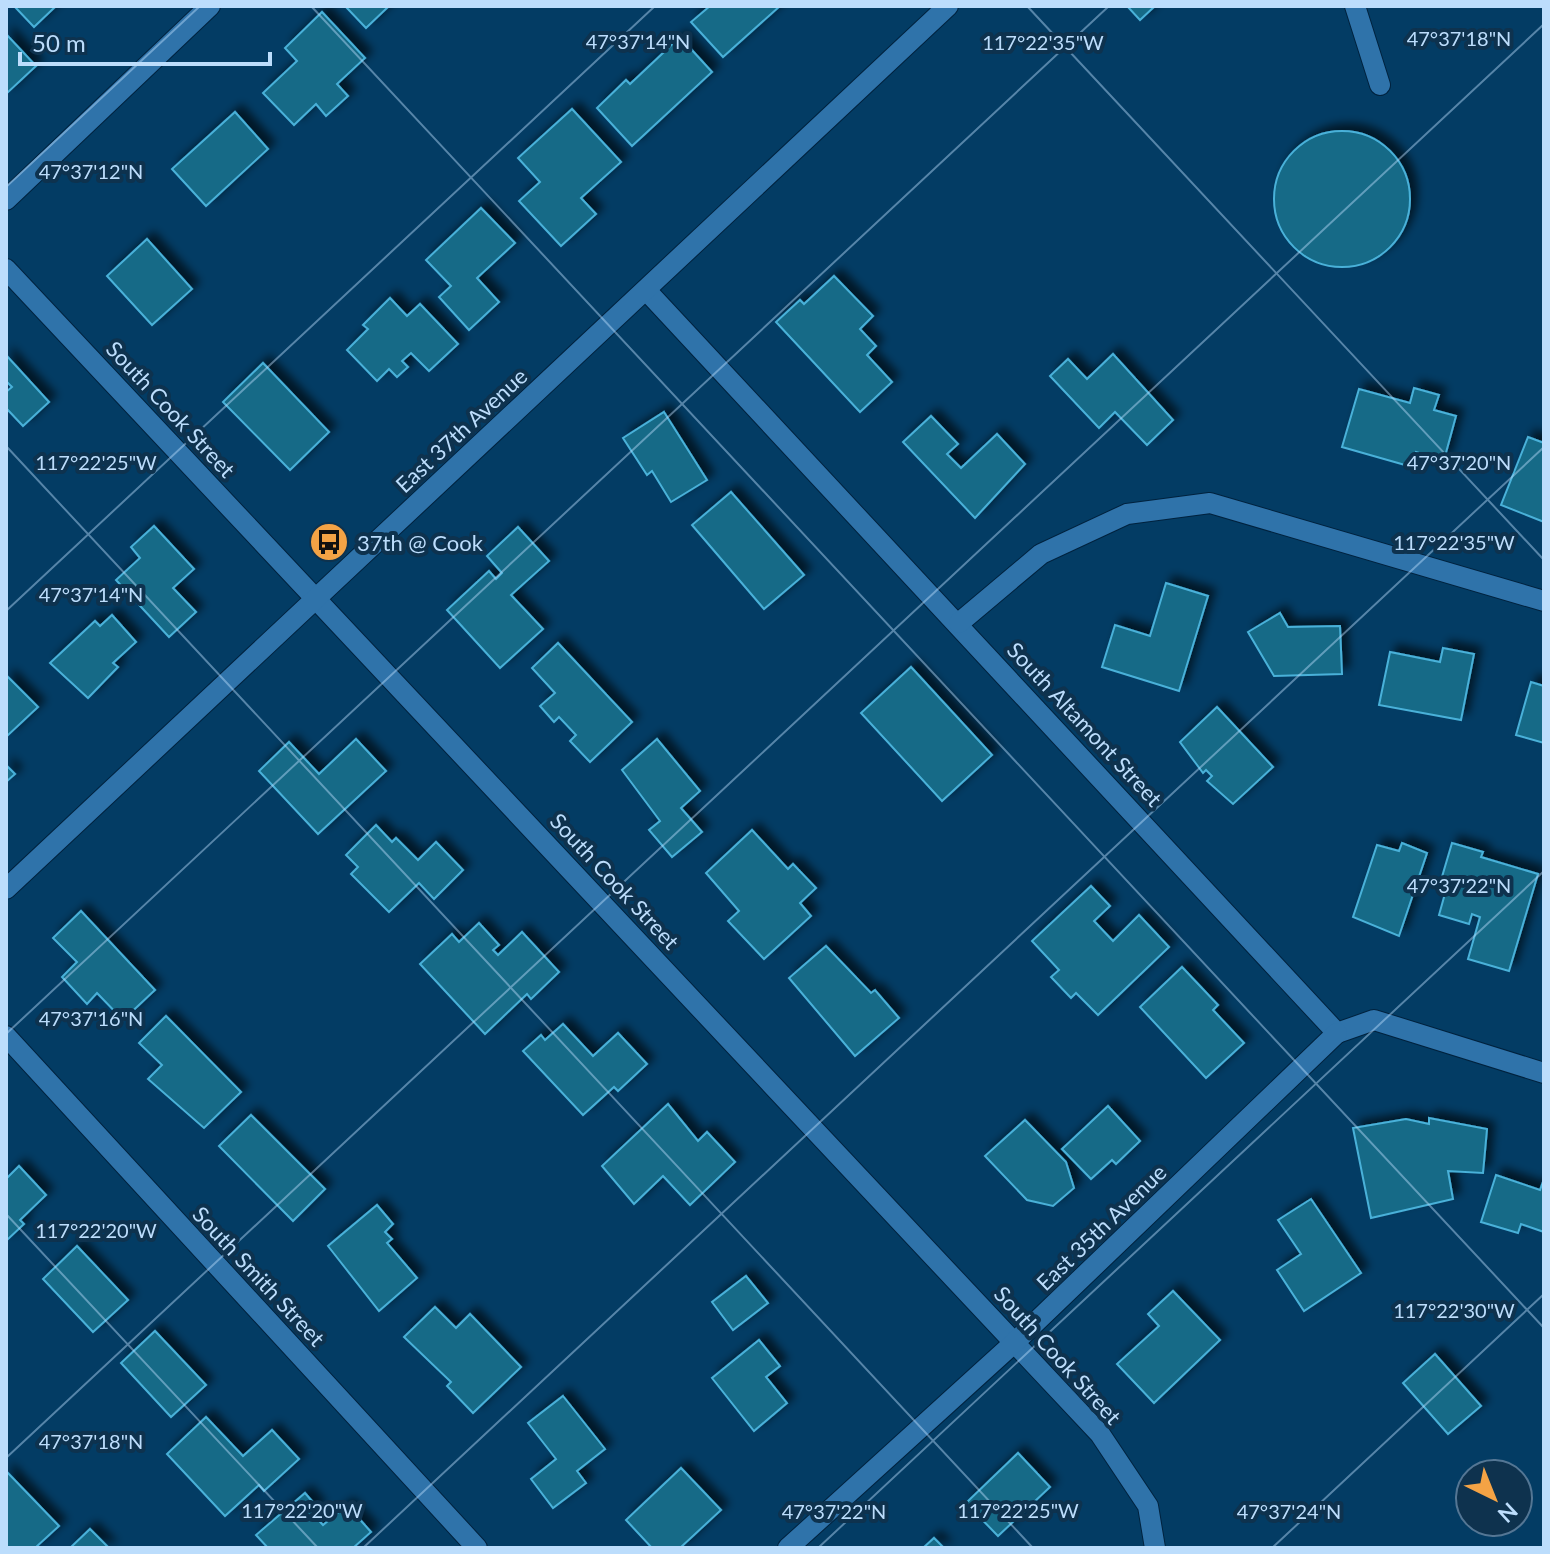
<svg xmlns="http://www.w3.org/2000/svg" width="1550" height="1554" font-family="Lato,sans-serif">
<style>
.building{fill:#156a87;stroke:#4ab1d9;stroke-width:2;filter:url(#shadow)}
.lines{fill:none;stroke-linecap:round;stroke-linejoin:round}
.minor-casing{stroke:#00223e;stroke-width:22}
.minor{stroke:#2f73aa;stroke-width:20}
.ticks{fill:none;stroke:#bcddfc;stroke-width:2;stroke-opacity:0.45}
.labels{text-anchor:middle;dominant-baseline:central;stroke-width:8;stroke-linejoin:round;paint-order:stroke}
.street-label{font-size:22px;fill:#bcddfc;stroke:#0e324e}
.poi-label{font-size:22px;fill:#bcddfc;stroke:#0e324e;text-anchor:start}
.ticks-label{font-size:20px;text-anchor:middle;fill:#bcddfc;stroke:#0e324e;stroke-width:8;stroke-linejoin:round;paint-order:stroke}
</style>
<defs>
<filter id="shadow"><feDropShadow dx="7" dy="-7" stdDeviation="4" flood-color="#0009"/></filter>
</defs>
<rect width="100%" height="100%" fill="#033c64"/>
<g class="building">
<path d="M14 6H56L34 27Z"/>
<path d="M345 6H389L366 28Z"/>
<path d="M710 6H780L723 57 691 22Z"/>
<path d="M1127 6H1155L1140 20Z"/>
<path d="M322 12 365 58 337 84 348 96 326 116 316 104 294 125 263 93 297 61 285 48Z"/>
<path d="M6 34 36 66 6 94Z"/>
<path d="M680 37 712 72 632 146 597 108 626 80 630 84Z"/>
<path d="M572 109 621 162 581 198 596 214 561 246 519 201 540 182 518 158Z"/>
<path d="M235 112 268 149 206 206 172 169Z"/>
<circle cx="1342" cy="199" r="68"/>
<path d="M481 208 515 243 477 278 499 302 469 330 439 297 451 286 426 260Z"/>
<path d="M147 239 192 289 152 325 107 276Z"/>
<path d="M834 276 873 316 860 329 876 346 867 355 892 382 860 412 776 322 800 300 804 304Z"/>
<path d="M390 298 407 316 420 304 458 344 429 371 411 353 402 361 408 367 397 377 389 369 377 381 347 350 368 329 363 325Z"/>
<path d="M1113 354 1173 420 1147 445 1115 412 1099 428 1050 376 1068 359 1087 379Z"/>
<path d="M6 355 49 402 23 426 6 408V392L12 387 6 381Z"/>
<path d="M263 363 329 432 290 470 223 402Z"/>
<path d="M1414 388 1439 395 1434 410 1456 416 1444 460 1416 452 1412 467 1342 447 1359 389 1410 403Z"/>
<path d="M664 412 707 480 671 502 652 471 647 475 623 438Z"/>
<path d="M931 416 958 444 947 454 961 468 997 434 1025 464 975 518 903 442Z"/>
<path d="M1528 437 1544 443V522L1501 505Z"/>
<path d="M731 492 804 575 764 609 692 525Z"/>
<path d="M154 526 194 569 173 588 196 612 169 637 116 580 140 558 131 547Z"/>
<path d="M518 527 549 561 511 595 543 629 500 668 447 610 489 571 496 579 502 573 487 556Z"/>
<path d="M1166 583 1208 596 1179 691 1102 667 1115 625 1150 636Z"/>
<path d="M1280 613 1288 627 1340 626 1342 674 1274 676 1248 632Z"/>
<path d="M112 615 136 642 113 663 118 667 88 698 50 663 95 621 100 626Z"/>
<path d="M558 643 632 722 590 762 570 741 576 735 559 717 554 722 540 706 555 693 532 668Z"/>
<path d="M1443 648 1474 654 1461 720 1379 705 1390 652 1440 662Z"/>
<path d="M911 667 992 755 942 801 861 713Z"/>
<path d="M8 677 38 707 6 737V679Z"/>
<path d="M1531 682 1544 686V743L1516 735Z"/>
<path d="M1217 707 1273 767 1233 804 1207 781 1212 776 1206 770 1203 773 1180 742Z"/>
<path d="M356 739 386 771 318 834 259 771 289 742 319 774Z"/>
<path d="M657 739 700 791 681 808 702 832 672 857 649 830 660 821 622 770Z"/>
<path d="M6 765 15 774 6 782Z"/>
<path d="M376 825 392 842 396 838 418 860 436 842 463 870 434 899 419 883 389 912 351 874 358 867 346 855Z"/>
<path d="M752 830 788 869 793 864 816 888 800 903 811 916 764 959 728 921 739 911 706 873Z"/>
<path d="M1402 843 1427 853 1399 936 1353 917 1377 845 1399 851Z"/>
<path d="M1452 843 1483 852 1481 857 1538 874 1509 971 1468 959 1480 917 1472 914 1469 924 1439 915 1446 890 1439 887Z"/>
<path d="M1091 886 1110 906 1094 921 1113 941 1139 915 1169 947 1098 1015 1076 993 1071 998 1051 977 1059 970 1032 941Z"/>
<path d="M81 911 155 990 123 1020 97 993 87 1004 62 977 77 962 53 938Z"/>
<path d="M479 923 499 945 493 950 498 955 522 932 559 972 531 999 527 994 485 1034 420 964 452 934 459 942Z"/>
<path d="M826 946 871 993 875 990 899 1018 855 1056 789 978Z"/>
<path d="M1182 967 1218 1005 1213 1010 1244 1043 1206 1078 1140 1007Z"/>
<path d="M166 1016 241 1092 204 1128 148 1079 162 1065 139 1043Z"/>
<path d="M563 1024 593 1056 618 1033 647 1064 618 1091 614 1087 583 1115 523 1051 541 1035 545 1040Z"/>
<path d="M668 1104 698 1141 707 1132 735 1162 690 1205 663 1176 634 1204 602 1166Z"/>
<path d="M1108 1106 1140 1141 1116 1164 1112 1160 1091 1179 1062 1149Z"/>
<path d="M251 1115 325 1189 293 1221 219 1146Z"/>
<path d="M1429 1118 1487 1129 1483 1173 1448 1171 1453 1199 1371 1218 1353 1128 1406 1119 1429 1124Z"/>
<path d="M1025 1120 1066 1162 1074 1188 1053 1206 1027 1200 985 1156Z"/>
<path d="M19 1166 46 1195 20 1220 24 1224 6 1241V1179Z"/>
<path d="M1496 1175 1540 1190 1544 1179V1232L1521 1224 1518 1233 1481 1222Z"/>
<path d="M1311 1199 1361 1273 1304 1311 1277 1270 1301 1254 1278 1220Z"/>
<path d="M377 1205 393 1224 385 1232 392 1239 387 1243 417 1278 379 1311 328 1246Z"/>
<path d="M77 1246 128 1300 93 1332 43 1279Z"/>
<path d="M746 1276 768 1303 733 1330 712 1302Z"/>
<path d="M1173 1291 1220 1340 1154 1403 1117 1364 1159 1326 1148 1314Z"/>
<path d="M435 1307 456 1328 470 1314 521 1367 473 1413 447 1386 451 1382 404 1337Z"/>
<path d="M155 1331 206 1385 171 1417 121 1363Z"/>
<path d="M759 1340 780 1366 766 1377 787 1403 754 1431 712 1378Z"/>
<path d="M1435 1354 1481 1406 1448 1434 1403 1383Z"/>
<path d="M563 1396 605 1449 577 1471 586 1483 553 1508 531 1479 556 1459 528 1423Z"/>
<path d="M206 1417 243 1456 272 1430 299 1459 264 1491 259 1485 225 1516 167 1454Z"/>
<path d="M1018 1453 1050 1487 998 1536 966 1503Z"/>
<path d="M681 1468 721 1510 680 1548H652L626 1520Z"/>
<path d="M6 1471 59 1526 35 1548H6Z"/>
<path d="M305 1493 318 1508 312 1513 323 1525 347 1505 371 1532 353 1548H268L256 1535Z"/>
<path d="M90 1529 109 1548H70Z"/>
<path d="M934 1538 944 1548H923Z"/>
</g>
<g class="lines">
<g class="minor-casing">
<g id="minor">
<path d="M1355 6 1380 85"/>
<path d="M6 200 210 6"/>
<path d="M6 269 1100 1434 1148 1506 1155 1548"/>
<path d="M646 290 1337 1033 1374 1020 1544 1073"/>
<path d="M959 623 1041 554 1127 514 1210 503 1544 601"/>
<path d="M6 889 948 6"/>
<path d="M6 1036 477 1548"/>
<path d="M788 1548 1015 1342 1337 1033"/>
</g>
</g>
<use href="#minor" class="minor"/>
</g>
<path class="ticks" d="M311 6 1544 1328M1027 6 1544 560M6 187 200 6M6 446 1033 1548M6 611 655 6M6 1034 1109 6M6 1214 318 1548M6 1458 1544 24M363 1548 1544 447M818 1548 1544 871M1272 1548 1544 1294"/>
<defs>
<g id="bus-disc" transform="scale(2)"><circle r="9.5" fill="#f4a345" stroke="#0e324e"/><path d="M-5-6H5V4H4V6H2V4H-2V6H-4V4H-5ZM-3.5-4V0h7V-4ZM-3.5 1.2v1.5H-2V1.2ZM2 1.2v1.5H3.5V1.2Z" fill="#111"/></g>
</defs>
<g fill-rule="evenodd">
<use href="#bus-disc" x="329" y="542"/>
</g>
<g class="labels">
<g class="street-label">
<text transform="translate(171 409) rotate(47)">South Cook Street</text>
<text transform="translate(461 430) rotate(-43)">East 37th Avenue</text>
<text transform="translate(1085 724) rotate(47)">South Altamont Street</text>
<text transform="translate(615 881) rotate(47)">South Cook Street</text>
<text transform="translate(1101 1227) rotate(-44)">East 35th Avenue</text>
<text transform="translate(259 1276) rotate(47)">South Smith Street</text>
<text transform="translate(1058 1355) rotate(48)">South Cook Street</text>
</g>
<g class="poi-label">
<text x="357" y="542">37th @ Cook</text>
</g>
</g>
<g class="ticks-label">
<text x="1459" y="46">47°37'18"N</text>
<text x="638" y="49">47°37'14"N</text>
<text x="1043" y="50">117°22'35"W</text>
<text x="91" y="179">47°37'12"N</text>
<text x="1459" y="470">47°37'20"N</text>
<text x="96" y="470">117°22'25"W</text>
<text x="1454" y="550">117°22'35"W</text>
<text x="91" y="602">47°37'14"N</text>
<text x="1459" y="893">47°37'22"N</text>
<text x="91" y="1026">47°37'16"N</text>
<text x="96" y="1238">117°22'20"W</text>
<text x="1454" y="1318">117°22'30"W</text>
<text x="91" y="1449">47°37'18"N</text>
<text x="302" y="1518">117°22'20"W</text>
<text x="1018" y="1518">117°22'25"W</text>
<text x="834" y="1519">47°37'22"N</text>
<text x="1289" y="1519">47°37'24"N</text>
</g>
<rect width="1550" height="1554" fill="none" stroke="#bcddfc" stroke-width="16"/>
<g transform="translate(1494 1498) rotate(137)"><circle r="38" fill="#0e324e" stroke="#547694" stroke-width="2"/>
<path d="M0-6L14 30L0 20L-14 30Z" fill="#f4a345"/>
<text y="-12" font-size="22" font-weight="bold" text-anchor="middle" fill="#bcddfc">N</text>
</g>
<path d="M20 52v12h250v-12" fill="none" stroke="#bcddfc" stroke-width="4"/>
<text x="32" y="52" font-size="24" fill="#bcddfc" stroke="#0e324e" stroke-width="6" paint-order="stroke">50 m</text>
</svg>
